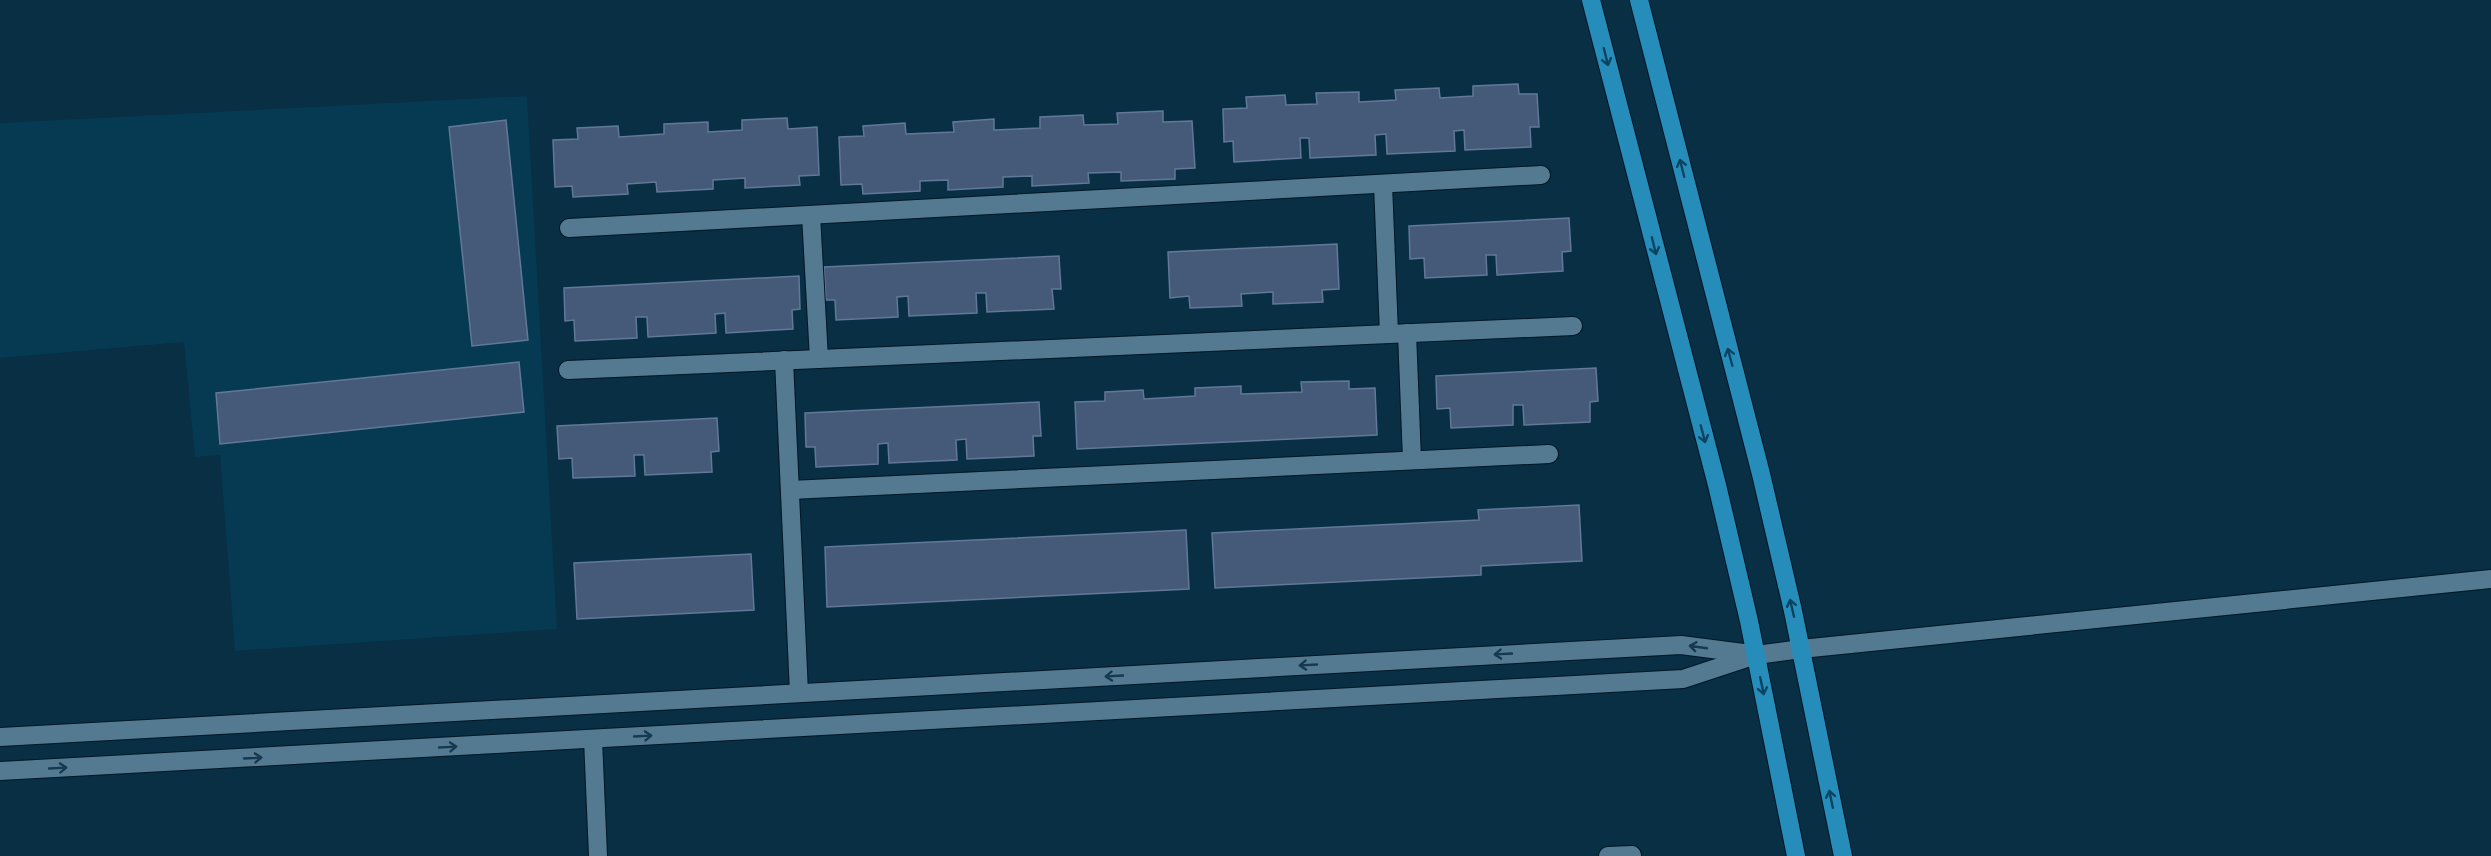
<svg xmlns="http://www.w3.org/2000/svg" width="2491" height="856" font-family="'Space Grotesk',sans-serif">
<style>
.built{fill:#063952}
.building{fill:#445a78;stroke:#617898;stroke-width:1.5}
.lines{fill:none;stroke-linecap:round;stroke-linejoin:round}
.lane-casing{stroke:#001625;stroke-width:20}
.secondary-casing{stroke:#001625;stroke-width:20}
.primary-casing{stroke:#001625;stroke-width:20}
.lane{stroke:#547a91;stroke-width:18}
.secondary{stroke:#547a91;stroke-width:18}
.primary{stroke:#268dbb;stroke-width:18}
.oneway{stroke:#0b4460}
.oneway2{stroke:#153a4f}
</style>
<rect width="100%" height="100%" fill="#082f44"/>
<path class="built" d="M527 96 557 629 235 651 220 455 195 457 184 342 0 358V123Z"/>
<g class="building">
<path d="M1518 84 1519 94H1537L1539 127H1530L1531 147 1465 150 1464 130 1454 131 1455 151 1387 154 1386 134 1375 135 1376 155 1310 158 1309 138H1300L1301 158 1234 162 1233 141 1224 142 1223 109 1247 108 1246 97 1285 95 1286 105 1317 104 1316 93 1359 92V102L1396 100 1395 90 1439 88 1440 98 1473 96V86Z"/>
<path d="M1163 111V122L1192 121 1195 168 1175 169V179L1121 181V172L1088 173 1089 183 1032 186V176L1003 177V187L948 190V180L920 181V191L863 194 862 184 841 185 839 137 864 136 863 126 905 123 906 134 954 132 953 122 994 119V130L1040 128V117L1083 115 1084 125 1118 124 1117 113Z"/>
<path d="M787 118 788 129 817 127 819 175 799 176 800 185 745 188V178L713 180V189L657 192 656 182 627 184 628 194 573 197 572 186 555 187 553 140 578 139 577 128 618 126 619 137 664 134V124L708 122V132L742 130V120Z"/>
<path d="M506 120 528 340 472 346 449 127Z"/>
<path d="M1569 218 1571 251 1562 252 1563 271 1497 275 1496 255H1486L1487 275 1425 278 1424 258 1410 259 1409 226Z"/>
<path d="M1337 244 1339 289 1322 290 1323 302 1273 304V292L1241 294 1242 306 1190 308 1189 296 1170 298 1168 252Z"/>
<path d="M1059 256 1061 289H1052L1054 309 987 312 986 293H976L977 313 909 316 908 296 897 297 898 317 836 320 835 300H826L824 267Z"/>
<path d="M799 276 800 309 792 310 793 329 726 333 725 313 715 314 716 333 648 337 647 317H636L637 338 575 341 574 320 565 321 564 288Z"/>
<path d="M519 362 524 412 220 444 216 393Z"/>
<path d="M1596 368 1598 401 1590 402V422L1524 425 1523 405H1513V425L1451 428 1450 408 1437 409 1436 376Z"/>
<path d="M1349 381V389L1375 388 1377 435 1077 449 1075 402 1105 401V392L1143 390 1144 399 1195 396V388L1241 386V394L1302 392 1301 382Z"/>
<path d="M1039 402 1041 436H1033L1034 456 967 459 966 439 956 440 957 460 889 463 888 443 878 444V464L816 467 815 447H806L805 413Z"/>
<path d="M717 418 719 451 711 452 712 472 645 475 644 455H634L635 476 573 478 572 458 559 459 557 426Z"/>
<path d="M1579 505 1582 561 1481 566V575L1215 588 1212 533 1479 520 1478 510Z"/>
<path d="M1186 530 1189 589 827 607 825 547Z"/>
<path d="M751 554 754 610 577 619 574 563Z"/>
</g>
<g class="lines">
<g class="lane-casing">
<g id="lane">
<path d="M1383 184 1389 334"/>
<path d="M811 215 819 359"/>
<path d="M569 228 1541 175"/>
<path d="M1407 333 1412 460"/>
<path d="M784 360 799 693"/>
<path d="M568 370 1573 326"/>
<path d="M790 490 1549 454"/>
<path d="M593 739 598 856"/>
<path d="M1608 856 1632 855"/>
</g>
</g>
<g class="secondary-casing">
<g id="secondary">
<path d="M0 737 1681 645 1751 654"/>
<path d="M0 771 1683 679 1756 655 1801 649 2491 579"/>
</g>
</g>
<g class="primary-casing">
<g id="primary">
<path d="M1591 0 1717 485 1749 621 1796 856"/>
<path d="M1639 0 1761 474 1793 611 1843 856"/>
</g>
</g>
<use href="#lane" class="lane"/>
<use href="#secondary" class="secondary"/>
<use href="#primary" class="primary"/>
</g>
<defs><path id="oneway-shaft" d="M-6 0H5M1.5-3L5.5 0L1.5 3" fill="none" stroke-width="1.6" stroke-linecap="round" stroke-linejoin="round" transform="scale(1.5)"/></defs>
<g class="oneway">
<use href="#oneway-shaft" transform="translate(1606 57) rotate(76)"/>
<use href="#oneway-shaft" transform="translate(1682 168) rotate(-104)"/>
<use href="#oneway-shaft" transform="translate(1654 246) rotate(76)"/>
<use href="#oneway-shaft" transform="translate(1730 357) rotate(-105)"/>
<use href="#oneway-shaft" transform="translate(1703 434) rotate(75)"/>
<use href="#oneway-shaft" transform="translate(1792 608) rotate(-103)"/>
<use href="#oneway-shaft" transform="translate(1762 686) rotate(78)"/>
<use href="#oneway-shaft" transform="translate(1831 799) rotate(-102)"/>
</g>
<g class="oneway2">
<use href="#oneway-shaft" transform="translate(1698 647) rotate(-172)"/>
<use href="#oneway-shaft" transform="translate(1503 654) rotate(177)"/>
<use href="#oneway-shaft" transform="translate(1308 665) rotate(177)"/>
<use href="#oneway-shaft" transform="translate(1114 676) rotate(177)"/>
<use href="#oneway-shaft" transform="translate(643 736) rotate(-3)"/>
<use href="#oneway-shaft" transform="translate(448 747) rotate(-3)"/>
<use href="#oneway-shaft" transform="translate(253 758) rotate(-3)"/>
<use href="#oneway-shaft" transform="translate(58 768) rotate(-3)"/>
</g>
</svg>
